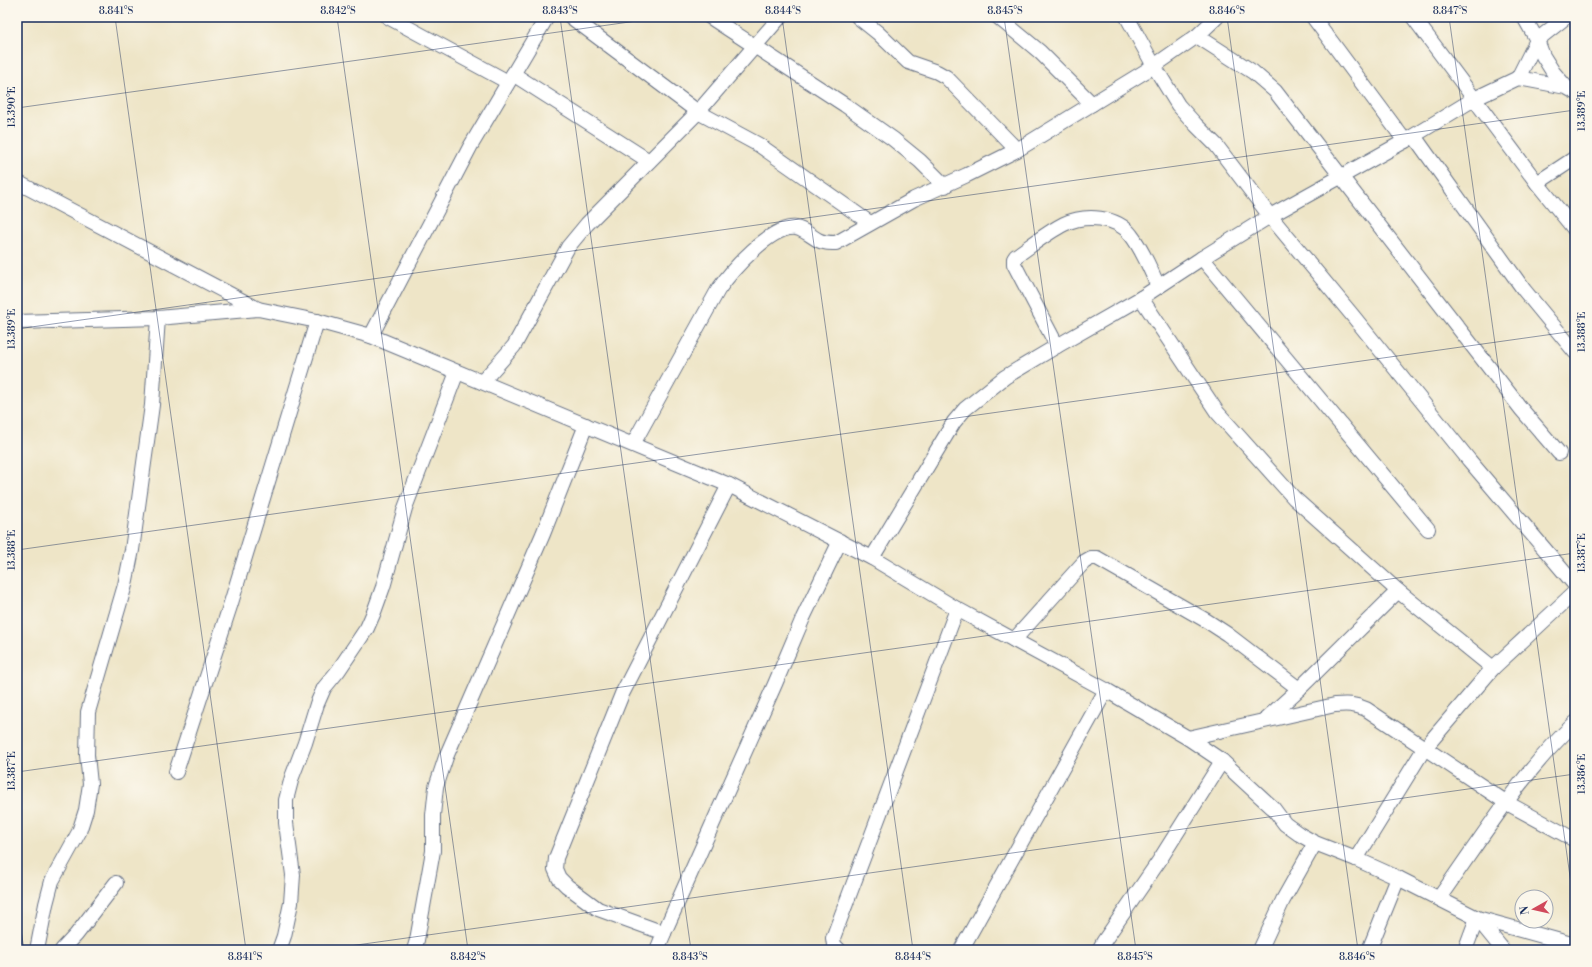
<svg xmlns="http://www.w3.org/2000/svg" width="1592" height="967" font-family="'Libre Bodoni',serif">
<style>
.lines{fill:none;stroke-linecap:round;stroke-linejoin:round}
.minor-casing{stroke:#656f83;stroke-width:16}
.minor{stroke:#fff;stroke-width:14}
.ticks{fill:none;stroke:#1b2f5e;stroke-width:1;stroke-opacity:0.45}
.neatline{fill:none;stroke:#1b2f5e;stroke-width:1.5}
.ticks-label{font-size:10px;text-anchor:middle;fill:#1b2f5e}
</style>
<rect width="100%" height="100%" fill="#fbf7ec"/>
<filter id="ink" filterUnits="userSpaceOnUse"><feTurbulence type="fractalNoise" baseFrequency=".025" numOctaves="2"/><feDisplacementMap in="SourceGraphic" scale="8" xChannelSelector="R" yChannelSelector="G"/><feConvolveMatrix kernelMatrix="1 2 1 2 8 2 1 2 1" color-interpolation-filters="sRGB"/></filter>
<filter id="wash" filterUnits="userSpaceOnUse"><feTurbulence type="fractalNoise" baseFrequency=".012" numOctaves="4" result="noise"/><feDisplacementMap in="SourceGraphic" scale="16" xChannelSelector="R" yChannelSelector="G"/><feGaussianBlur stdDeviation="0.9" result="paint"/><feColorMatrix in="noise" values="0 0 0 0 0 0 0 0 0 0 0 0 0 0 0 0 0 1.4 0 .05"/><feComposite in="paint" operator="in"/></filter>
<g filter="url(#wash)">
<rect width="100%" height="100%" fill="#eee5c7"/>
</g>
<g filter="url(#ink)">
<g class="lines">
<g class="minor-casing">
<g id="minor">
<path d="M388 17 508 82"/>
<path d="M571 17 698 112 759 145 870 223"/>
<path d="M710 17 845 105 893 139 920 161 945 186"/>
<path d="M858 17 878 33 908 62 937 72 946 77 1017 150"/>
<path d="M998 17 1040 52 1092 104"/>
<path d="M1127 17 1154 66 1178 105 1196 125 1216 145 1270 216 1353 316 1469 460 1575 585"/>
<path d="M1313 17 1405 141"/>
<path d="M1413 17 1537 183 1575 230"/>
<path d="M1524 17 1537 40 1543 56 1553 72 1566 87 1575 92"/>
<path d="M1197 36 1253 72 1275 91 1522 410 1559 453"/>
<path d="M513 74 649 161"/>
<path d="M1518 78 1537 40 1566 17"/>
<path d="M1414 136 1524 290 1575 352"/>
<path d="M17 182 258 309"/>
<path d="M1537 183 1575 158"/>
<path d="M1202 258 1428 529"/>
<path d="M1141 298 1217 412 1294 498 1398 591 1493 668"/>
<path d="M17 322 158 318 258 309 317 321 371 336 729 485 872 558 957 609 1106 690 1188 738 1222 761 1273 808 1285 824 1299 834 1315 843 1356 859 1398 878 1477 918 1503 950"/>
<path d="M371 336 470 147 547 17"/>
<path d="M1057 346 1014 264V259L1016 256C1032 245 1048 232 1064 224 1085 214 1117 216 1131 235 1143 250 1150 269 1158 286"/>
<path d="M482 382 514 346 568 247 587 224 698 112 780 17"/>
<path d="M633 444 718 290C731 271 771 225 796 228 803 229 811 236 818 240 823 243 829 243 836 243L914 199 967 175 1017 150 1154 66 1197 36 1217 17"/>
<path d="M872 558 954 422 965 409 1005 377 1057 346 1141 298 1202 258 1270 216 1405 141 1474 99 1518 78 1566 87"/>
<path d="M1014 640 1084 562 1091 558H1097L1207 621 1227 634 1299 689"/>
<path d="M1266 719 1299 689 1398 591"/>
<path d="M1188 738 1335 705C1347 704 1355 704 1366 709L1507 803 1575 840"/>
<path d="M176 772 231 603 317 321"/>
<path d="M1356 859 1424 749 1493 668 1575 592"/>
<path d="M1439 898C1482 838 1521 773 1575 723"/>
<path d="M664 933 598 909 567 886 559 878 555 869 556 858 622 694 729 485"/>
<path d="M37 950 46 904 52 881 79 832 86 810 90 784 87 755 88 712 125 585 132 550 152 405 158 318"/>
<path d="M62 950 76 935 116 883"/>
<path d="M279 950 284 936 291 903 293 875 286 823V800L292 777 305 743 317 704 324 688 338 671 367 628 374 612 383 587 405 508 457 372"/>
<path d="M414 950 417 940 433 851V815L436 787 446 757 543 534 586 425"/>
<path d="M657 950 664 933 775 684 803 618 840 541"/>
<path d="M839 950 834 945 833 938 957 609"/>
<path d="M961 950 1106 690"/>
<path d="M1099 950 1104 941 1159 861 1222 761"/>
<path d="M1260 950 1283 900 1315 843"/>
<path d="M1369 950 1398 878"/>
<path d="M1465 950 1477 918 1575 945"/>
</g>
</g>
<use href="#minor" class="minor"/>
</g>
</g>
<path class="ticks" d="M115 17 246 950M337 17 468 950M560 17 691 950M782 17 913 950M1004 17 1136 950M1227 17 1358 950M1449 17 1575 912M17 108 665 17M17 329 1575 110M17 550 1575 331M17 772 1575 553M17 902 24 950M321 950 1575 774"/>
<rect width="1592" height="967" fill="none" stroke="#fbf7ec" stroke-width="44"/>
<g transform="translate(1534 909) rotate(262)"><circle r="19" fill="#fbf7ec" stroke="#a1a7b3"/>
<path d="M0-3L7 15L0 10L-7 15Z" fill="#d1495b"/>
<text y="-6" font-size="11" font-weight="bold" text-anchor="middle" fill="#1b2f5e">N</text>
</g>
<rect x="22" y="22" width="1548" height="923" class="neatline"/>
<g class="ticks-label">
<text x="116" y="14">8.841°S</text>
<text x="338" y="14">8.842°S</text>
<text x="560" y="14">8.843°S</text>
<text x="783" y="14">8.844°S</text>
<text x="1005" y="14">8.845°S</text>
<text x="1227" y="14">8.846°S</text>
<text x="1450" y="14">8.847°S</text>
<text transform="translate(11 107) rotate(-90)" y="4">13.390°E</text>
<text transform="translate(1581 111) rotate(-90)" y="4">13.389°E</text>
<text transform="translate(11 329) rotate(-90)" y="4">13.389°E</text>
<text transform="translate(1581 332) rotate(-90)" y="4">13.388°E</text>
<text transform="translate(11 550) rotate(-90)" y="4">13.388°E</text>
<text transform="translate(1581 553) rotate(-90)" y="4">13.387°E</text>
<text transform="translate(11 771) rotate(-90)" y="4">13.387°E</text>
<text transform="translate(1581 774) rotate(-90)" y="4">13.386°E</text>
<text x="245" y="960">8.841°S</text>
<text x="468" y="960">8.842°S</text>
<text x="690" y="960">8.843°S</text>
<text x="913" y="960">8.844°S</text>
<text x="1135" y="960">8.845°S</text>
<text x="1357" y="960">8.846°S</text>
</g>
</svg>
